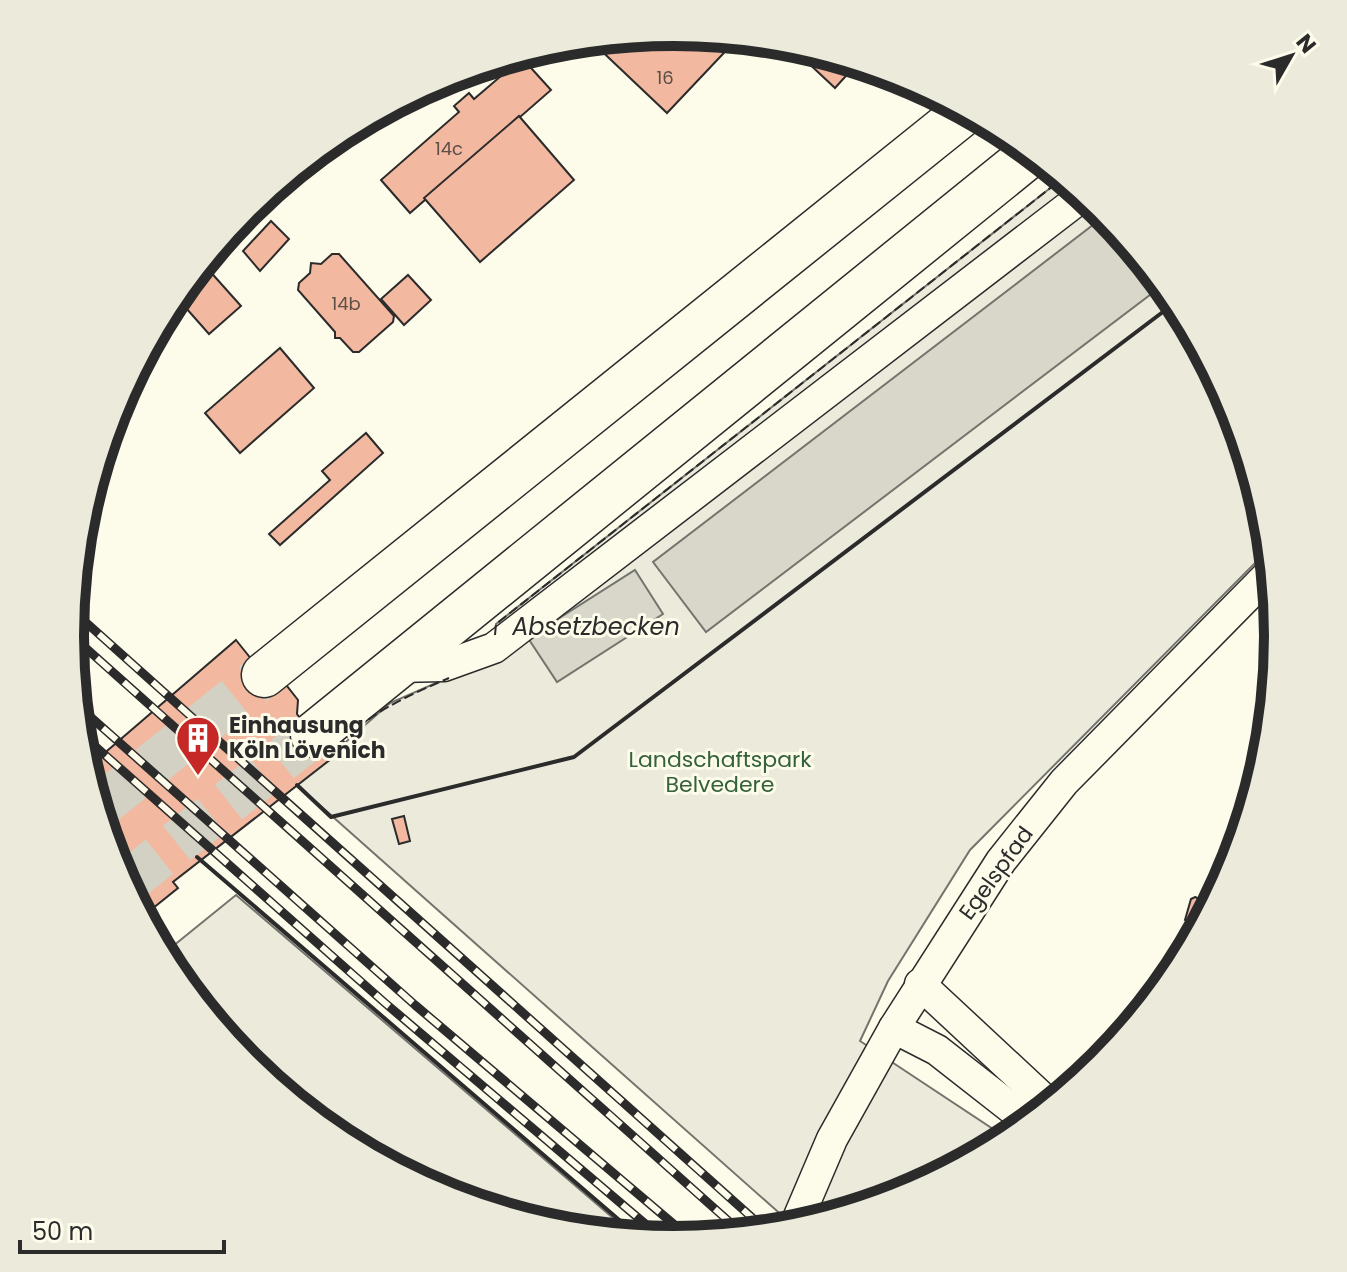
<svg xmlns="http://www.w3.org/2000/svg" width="1347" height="1272" font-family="Poppins,sans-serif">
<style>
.green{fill:#ecebdb;stroke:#74746e;stroke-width:2}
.water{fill:#d8d7c9;stroke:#74746e;stroke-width:2}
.building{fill:#f2b8a0;stroke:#2b2b2b;stroke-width:2}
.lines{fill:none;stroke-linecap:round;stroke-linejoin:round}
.highway-tunnel{stroke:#d3d1c4;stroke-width:44;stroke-dasharray:44 22;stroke-linecap:butt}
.minor-casing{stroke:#2b2b2b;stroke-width:33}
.highway-casing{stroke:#2b2b2b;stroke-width:47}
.minor{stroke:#fdfbea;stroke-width:30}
.highway{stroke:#fdfbea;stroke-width:44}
.rail-casing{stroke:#2b2b2b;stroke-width:9}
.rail{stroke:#fdfbea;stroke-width:6;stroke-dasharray:18;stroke-linecap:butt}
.fence{stroke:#2b2b2b;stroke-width:2;stroke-dasharray:10 4;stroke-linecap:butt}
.wall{stroke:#2b2b2b;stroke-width:4}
.labels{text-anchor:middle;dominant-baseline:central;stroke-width:6;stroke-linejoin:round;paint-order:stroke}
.number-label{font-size:18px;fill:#5d4e48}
.poi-label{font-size:22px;font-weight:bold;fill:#2b2b2b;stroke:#fdfbea;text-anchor:start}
.park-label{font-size:22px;fill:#34623c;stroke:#fdfbea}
.street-label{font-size:22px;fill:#2b2b2b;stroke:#fdfbea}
.water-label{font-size:24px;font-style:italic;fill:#2b2b2b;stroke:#fdfbea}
.rim{fill:none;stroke:#2b2b2b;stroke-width:10}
</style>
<rect width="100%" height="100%" fill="#fdfbea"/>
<g class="green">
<path d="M1063 178C1169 266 1255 410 1269 549L970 850 888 981 860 1041 1008 1139 904 1194 795 1227 297 785 390 703 493 658 496 624Z"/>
<path d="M236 895 634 1236 555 1228 442 1194 338 1138 246 1063 171 971 162 955Z"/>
</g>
<g class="water">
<path d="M1106 215 1163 285 706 632 653 562Z"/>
<path d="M635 570 663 614 557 682 528 638Z"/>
</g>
<g class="building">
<path d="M674 32 738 38 667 113 590 40Z"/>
<path d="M787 43 848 61 854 67 835 88Z"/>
<path d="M522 58 551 90 410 213 381 180 459 112 454 106 469 93 474 99Z"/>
<path d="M519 116 574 180 480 262 424 198Z"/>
<path d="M294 170 297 172 185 292 181 288 247 209Z"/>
<path d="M271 221 289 239 260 271 243 251Z"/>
<path d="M332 254H339L394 316 393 322 359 352H353L340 338H335V332L298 290 299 283 310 273 311 263 321 264Z"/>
<path d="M207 268 241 306 209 334 178 299Z"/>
<path d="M408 275 431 300 404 325 381 299Z"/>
<path d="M280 348 314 388 240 453 205 413Z"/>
<path d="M366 433 383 453 280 545 269 534 330 480 322 471Z"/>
<path d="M236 640 272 685 283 681 298 700 297 714 331 759 173 882 178 888 142 917 138 909 150 900 110 850 86 769Z"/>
<path d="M404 816 410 841 399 844 392 819Z"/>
<path d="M1195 897 1212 904 1200 926 1185 920 1191 899Z"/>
<path d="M1182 944 1189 947 1177 969 1172 967 1174 956Z"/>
<path d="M1152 985 1161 989 1145 1009 1144 995Z"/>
<path d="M1117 1023 1129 1028 1113 1048 1106 1042Z"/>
</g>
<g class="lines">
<g class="highway-tunnel">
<path d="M98 808 264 675"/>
<path d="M125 884 313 735"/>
</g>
<g class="minor-casing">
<g id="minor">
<path d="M395 667 444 666 494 648 1084 195"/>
<path d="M920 984 1050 1105"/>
<path d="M894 1028 937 1050 1029 1122"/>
<path d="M794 1228 832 1139 894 1028 1001 861 1064 782 1271 572"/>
</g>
</g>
<g class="highway-casing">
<g id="highway">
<path d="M264 675 966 111"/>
<path d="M313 735 1032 153"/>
</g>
</g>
<use href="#minor" class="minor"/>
<use href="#highway" class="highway"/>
<g class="rail-casing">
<g id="rail">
<path d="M72 610 767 1231"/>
<path d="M70 634 742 1233"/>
<path d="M76 704 415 1005 690 1238"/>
<path d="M79 732 385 1003 663 1239"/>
</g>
</g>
<use href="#rail" class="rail"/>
<g class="fence">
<path d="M495 635 496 624 1063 178"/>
<path d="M330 760C355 718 405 697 449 678"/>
</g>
<g class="wall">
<path d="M81 753 96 766"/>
<path d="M297 785 331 817 574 757 1176 302"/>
<path d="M197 857 639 1237"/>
</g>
</g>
<defs>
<g id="building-pin" transform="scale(2.3)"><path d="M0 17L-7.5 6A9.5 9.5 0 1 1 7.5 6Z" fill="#c62828" stroke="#fdfbea"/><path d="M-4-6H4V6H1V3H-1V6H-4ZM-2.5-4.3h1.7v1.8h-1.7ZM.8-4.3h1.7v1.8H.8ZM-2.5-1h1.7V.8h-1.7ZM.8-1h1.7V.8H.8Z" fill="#fff"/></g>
</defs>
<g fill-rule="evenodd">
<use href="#building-pin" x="198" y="738"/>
</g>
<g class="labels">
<g class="number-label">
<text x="665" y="77">16</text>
<text x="449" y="148">14c</text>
<text x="346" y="303">14b</text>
</g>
<g class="poi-label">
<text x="229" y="725">Einhausung<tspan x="229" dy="25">Köln Lövenich</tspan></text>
</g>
<g class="park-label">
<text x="720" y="759">Landschaftspark<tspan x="720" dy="25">Belvedere</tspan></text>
</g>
<g class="street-label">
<text transform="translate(996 873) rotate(-54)">Egelspfad</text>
</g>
<g class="water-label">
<text x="596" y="626">Absetzbecken</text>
</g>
</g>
<path d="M0 0H1347V1272H0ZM84 636a590 590 0 1 1 1180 0a590 590 0 1 1-1180 0Z" fill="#eceadb" fill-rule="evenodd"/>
<path class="rim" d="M84 636a590 590 0 1 1 1180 0a590 590 0 1 1-1180 0Z"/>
<g transform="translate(1291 56) rotate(51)" stroke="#fdfbea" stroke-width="6" paint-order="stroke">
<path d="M0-6L14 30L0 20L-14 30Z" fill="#2b2b2b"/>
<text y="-12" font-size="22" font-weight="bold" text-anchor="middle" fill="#2b2b2b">N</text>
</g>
<path d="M20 1240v12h204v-12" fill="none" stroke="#2b2b2b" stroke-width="4"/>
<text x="32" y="1240" font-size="24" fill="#2b2b2b" stroke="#fdfbea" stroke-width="6" paint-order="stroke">50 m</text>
</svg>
